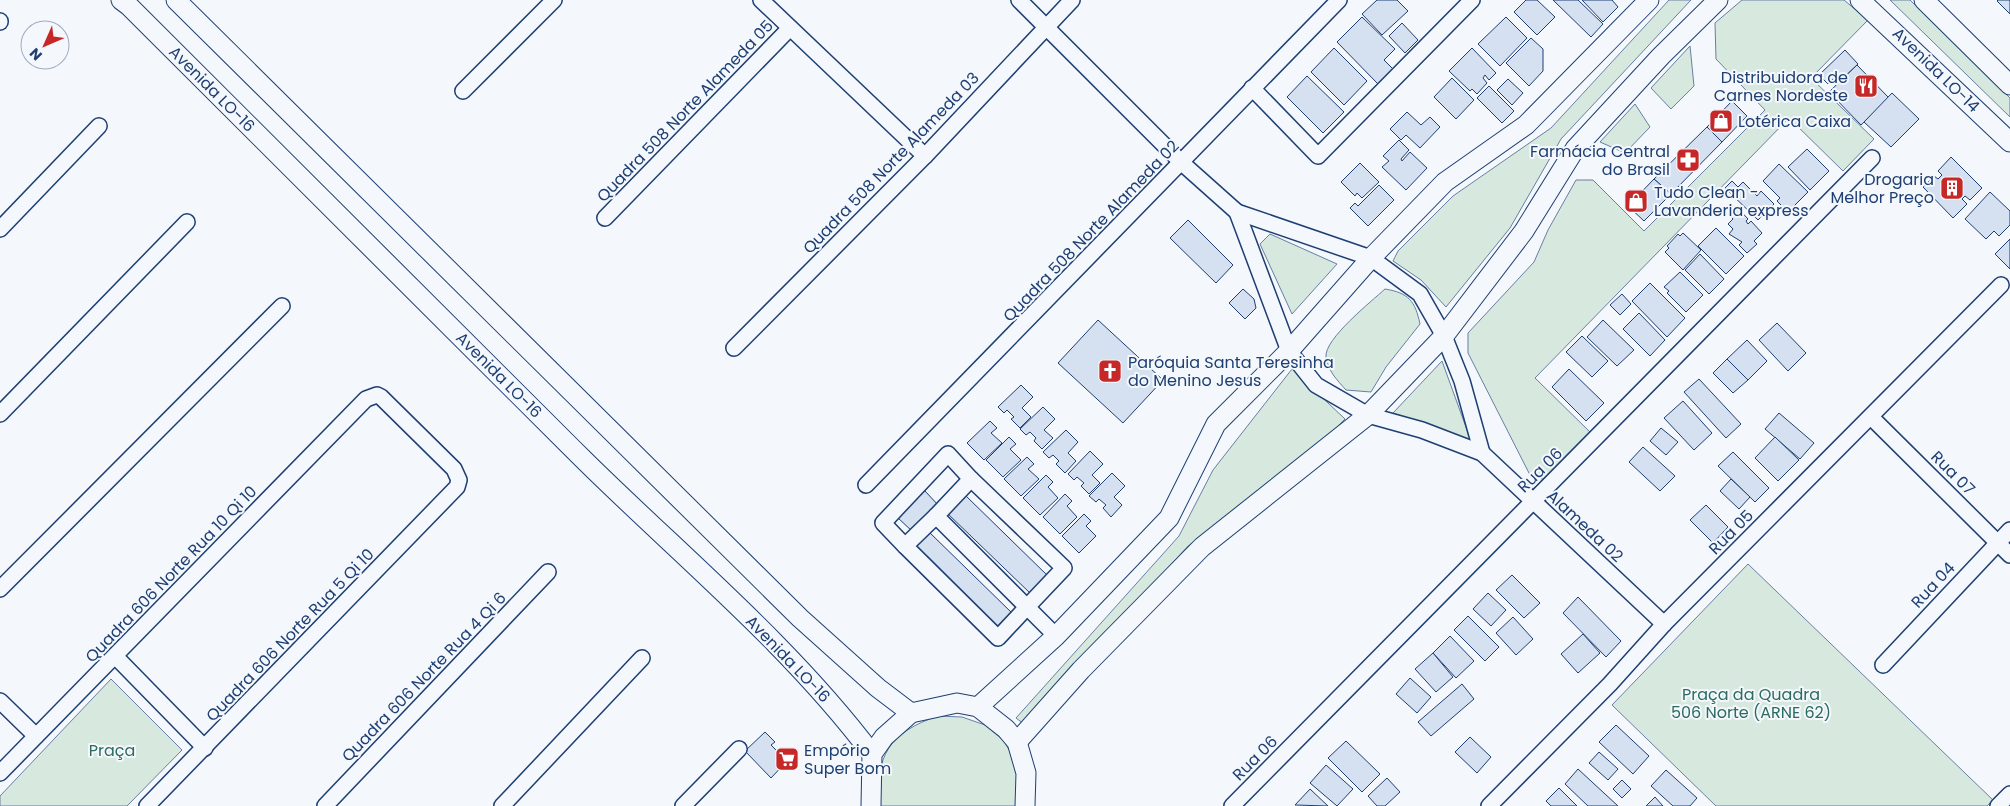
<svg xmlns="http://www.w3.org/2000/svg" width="2010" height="806" font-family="Poppins,sans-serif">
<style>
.green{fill:#d7e8df;stroke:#687fa3}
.building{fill:#d5e0f0;stroke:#1d3f73}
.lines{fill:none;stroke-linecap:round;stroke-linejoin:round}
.minor-casing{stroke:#1d3f73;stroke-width:18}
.tertiary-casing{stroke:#1d3f73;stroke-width:21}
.minor{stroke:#f4f7fb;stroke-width:15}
.tertiary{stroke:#f4f7fb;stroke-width:19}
.labels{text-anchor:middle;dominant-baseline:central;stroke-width:4;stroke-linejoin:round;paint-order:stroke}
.street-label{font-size:16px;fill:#1d3f73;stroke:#f4f7fb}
.poi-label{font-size:16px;fill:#1d3f73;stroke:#f4f7fb;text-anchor:start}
.park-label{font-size:16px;fill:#2c6c60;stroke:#f4f7fb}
</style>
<rect width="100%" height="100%" fill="#f4f7fb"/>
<g class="green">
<path d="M1669 0H1691L1561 139 1510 228 1446 307 1421 280 1393 261 1398 251 1453 196 1551 128Z"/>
<path d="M1742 0H1844L1868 20 1811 78 1874 139 1843 171 1789 118 1535 378 1591 433 1543 479 1531 477 1468 353V333L1534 262 1548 230 1576 180H1593L1644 231 1765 110 1716 59 1715 23Z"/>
<path d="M1890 0H1910L2010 98V117Z"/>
<path d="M1690 46 1694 86 1671 109 1651 88Z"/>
<path d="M1635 104 1650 127 1625 153 1600 142Z"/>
<path d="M1270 234 1337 264 1292 314 1260 244Z"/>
<path d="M1385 289C1409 293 1415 301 1420 324L1386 367 1371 392 1346 390C1337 380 1328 371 1326 357 1324 339 1372 301 1385 289Z"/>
<path d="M1442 361 1471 441 1393 413Z"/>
<path d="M1292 369 1345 419 1307 457 1188 546 1024 724 1016 718 1179 536 1213 470Z"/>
<path d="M1748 564 1993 800 1987 806H1716L1612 705Z"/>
<path d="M111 679 182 750 127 806H0V796Z"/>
<path d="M938 716 962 717 985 725 1003 740 1016 761 1019 806H880C874 756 890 732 938 716Z"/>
</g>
<g class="building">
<path d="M1377 0H1397L1408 11 1382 35 1362 14Z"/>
<path d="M1526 0H1537L1555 17 1537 35 1514 12Z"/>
<path d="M1553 0H1578L1603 24 1591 37Z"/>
<path d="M1582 0H1612L1618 7 1603 22Z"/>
<path d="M1998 0H2010V14L1997 1Z"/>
<path d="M1362 17 1395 49 1384 60 1393 69 1378 84 1337 42Z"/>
<path d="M1506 17 1527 38 1500 66 1478 44Z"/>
<path d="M1402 23 1418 40 1405 53 1389 36Z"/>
<path d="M1531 38 1543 49V71L1529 86 1506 63Z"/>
<path d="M1334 48 1367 81 1344 105 1311 72Z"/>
<path d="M1472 48 1496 73 1489 80 1485 75 1483 78 1487 83 1477 94 1472 89 1470 91 1449 71Z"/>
<path d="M1845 50 1858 64 1838 83 1833 79 1828 84 1819 75Z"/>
<path d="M1857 65 1889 98 1861 125 1829 92Z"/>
<path d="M1307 76 1344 112 1323 133 1287 97Z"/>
<path d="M1452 78 1474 100 1456 119 1434 97Z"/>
<path d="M1508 79 1523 93 1512 105 1497 90Z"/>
<path d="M1489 86 1514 111 1502 123 1477 98Z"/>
<path d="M1892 93 1919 119 1891 147 1864 122Z"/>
<path d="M1732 101 1747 116 1722 142 1707 127Z"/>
<path d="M1407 112 1421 125 1430 117 1440 127 1420 148 1406 135 1401 140 1390 129Z"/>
<path d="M1707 127 1722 142 1671 194 1654 179Z"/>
<path d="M1399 140 1409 150 1401 159 1402 161 1410 152 1427 168 1406 190 1382 167 1389 161 1383 156Z"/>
<path d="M1807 149 1829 171 1810 190 1788 167Z"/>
<path d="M1951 157 1982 188 1970 200 1965 196 1962 199 1967 204 1953 218 1923 187 1934 176 1938 179 1942 175 1938 171Z"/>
<path d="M1360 163 1379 182 1362 198 1357 193 1355 196 1341 182Z"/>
<path d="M1779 164 1808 192 1788 212 1777 201 1780 198 1763 181Z"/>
<path d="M1654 179 1671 194 1644 221 1628 206Z"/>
<path d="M1732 181 1738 187 1743 182 1757 196 1761 191 1774 204 1758 220 1725 188Z"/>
<path d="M1379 185 1394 200 1368 226 1350 208 1355 203 1358 206Z"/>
<path d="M1990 192 2010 211V225L1999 236 1994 231 1986 239 1965 219Z"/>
<path d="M1736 206 1748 219 1746 221 1748 224 1751 221 1762 233 1754 241 1757 244 1747 253 1739 245 1742 242 1729 234 1733 229 1728 224 1733 219 1728 214Z"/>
<path d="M1188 220 1233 265 1216 283 1170 238Z"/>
<path d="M1716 228 1744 256 1726 274 1698 246Z"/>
<path d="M1683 233 1701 250 1683 270 1665 252 1669 248 1667 246 1678 234 1680 236Z"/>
<path d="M2010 239V269L1995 254Z"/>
<path d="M1700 254 1724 279 1709 294 1685 270Z"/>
<path d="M1680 272 1703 295 1686 312 1667 293 1669 291 1664 287Z"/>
<path d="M1650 283 1685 318 1667 337 1632 301Z"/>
<path d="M1243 289 1254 299 1256 308 1245 319 1229 303Z"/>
<path d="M1622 294 1631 304 1620 315 1610 305Z"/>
<path d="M1639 313 1665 340 1650 356 1623 329Z"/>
<path d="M1098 320 1163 380 1123 423 1058 363Z"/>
<path d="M1603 320 1634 350 1617 366 1587 337Z"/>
<path d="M1777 323 1806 353 1788 371 1759 340Z"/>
<path d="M1582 336 1608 361 1592 377 1566 352Z"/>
<path d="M1747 340 1767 361 1748 380 1727 359Z"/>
<path d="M1727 359 1748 380 1733 393 1713 373Z"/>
<path d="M1569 369 1604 403 1586 421 1552 387Z"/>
<path d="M1699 379 1741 424 1726 438 1684 392Z"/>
<path d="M1021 385 1033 397 1022 408 1031 417 1020 428 1011 419 1014 417 1007 410 1004 413 998 407Z"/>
<path d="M1683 401 1712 433 1694 450 1664 418Z"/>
<path d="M1043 407 1055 419 1044 430 1053 438 1042 449 1034 441 1036 438 1030 432 1026 435 1020 429Z"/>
<path d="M1779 413 1814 443 1800 459 1765 429Z"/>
<path d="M990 421 997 428 991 433 1002 443 984 460 967 443Z"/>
<path d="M1661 428 1678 442 1666 455 1650 441Z"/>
<path d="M1066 430 1078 442 1068 453 1076 461 1065 473 1056 464 1059 461 1053 455 1049 458 1043 452Z"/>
<path d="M1009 437 1016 444 1010 449 1021 460 1003 477 986 460Z"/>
<path d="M1775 437 1799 460 1778 481 1755 458Z"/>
<path d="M1643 447 1675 476 1660 491 1629 462Z"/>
<path d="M1090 451 1103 464 1092 475 1100 483 1089 494 1081 486 1084 483 1077 477 1074 480 1068 474Z"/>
<path d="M1733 452 1769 488 1755 502 1718 466Z"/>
<path d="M1027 457 1034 464 1028 469 1039 479 1021 496 1004 479Z"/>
<path d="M1112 473 1125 486 1114 497 1122 505 1111 517 1103 508 1106 505 1099 499 1096 502 1089 496Z"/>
<path d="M1046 475 1053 482 1048 487 1058 498 1040 515 1023 498Z"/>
<path d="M1731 479 1750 497 1739 509 1720 491Z"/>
<path d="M924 490 940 507 914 533 897 517Z"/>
<path d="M964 494 1049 577 1032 595 946 512Z"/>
<path d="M1065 494 1072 501 1067 506 1077 517 1060 534 1043 517Z"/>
<path d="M1706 505 1728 527 1713 543 1690 520Z"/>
<path d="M1084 514 1091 521 1086 526 1096 536 1079 553 1062 536Z"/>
<path d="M927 530 1012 613 994 631 909 548Z"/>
<path d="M1512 575 1540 603 1524 618 1496 590Z"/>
<path d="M1488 593 1506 610 1491 626 1473 609Z"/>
<path d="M1578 597 1621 641 1606 657 1563 613Z"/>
<path d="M1468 616 1499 647 1485 661 1454 630Z"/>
<path d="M1513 617 1533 639 1516 655 1496 633Z"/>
<path d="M1583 634 1600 653 1578 673 1561 654Z"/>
<path d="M1450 636 1474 661 1456 678 1433 653Z"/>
<path d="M1433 653 1453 677 1436 692 1415 669Z"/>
<path d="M1410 678 1431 697 1417 713 1396 694Z"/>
<path d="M1462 684 1474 699 1431 736 1418 722Z"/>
<path d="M1616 725 1649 756 1633 774 1599 742Z"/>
<path d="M765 732 775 742 771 745 787 761 771 778 745 751Z"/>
<path d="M1470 737 1491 757 1477 773 1455 752Z"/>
<path d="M1346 741 1380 774 1362 792 1328 758Z"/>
<path d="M1599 752 1618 769 1608 780 1589 763Z"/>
<path d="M1326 765 1353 789 1337 806 1310 783Z"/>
<path d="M1578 769 1618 806H1588L1565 784Z"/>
<path d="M1666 770 1697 798 1690 806H1673L1651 786Z"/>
<path d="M1387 778 1400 792 1385 806H1377L1368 796Z"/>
<path d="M1622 780 1631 789 1622 798 1613 789Z"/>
<path d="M1559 788 1577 806H1551L1546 801Z"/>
<path d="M1310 789 1328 806 1295 805Z"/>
<path d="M1655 797 1663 806H1646Z"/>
</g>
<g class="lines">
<g class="minor-casing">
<g id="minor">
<path d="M761 0 925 156"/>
<path d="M1019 0 1182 163 1237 212 1371 258 1420 294 1444 336 1462 381 1482 453"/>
<path d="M0 22V21"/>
<path d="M1252 88 1318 156 1472 0"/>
<path d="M463 91 554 0"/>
<path d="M1237 212 1289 351 1316 385 1368 415 1422 430 1482 453 1664 624"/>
<path d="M605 218 790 28"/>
<path d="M0 229 99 126"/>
<path d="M734 348 925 156 1072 0"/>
<path d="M0 414 187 222"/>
<path d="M1871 417 2010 555"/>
<path d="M971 479 1064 568 1027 607 936 516Z"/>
<path d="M866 485 1339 0"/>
<path d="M936 516 905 546 998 638 1027 607 1056 636"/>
<path d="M905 546 883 523 948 454 971 479"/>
<path d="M0 589 282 306"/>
<path d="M115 656 205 748"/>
<path d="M1883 665 2010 530"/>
<path d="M0 701 36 736"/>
<path d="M0 773 366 399 377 395 381 397 454 469 459 480 457 487 147 806"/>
<path d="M325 806 548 572"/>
<path d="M502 806 642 658"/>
<path d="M683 806 739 749"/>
<path d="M1232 806 1872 158"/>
<path d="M1489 806 1610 684 1664 624 2001 285"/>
<path d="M1998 806 2010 794"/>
</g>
</g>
<g class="tertiary-casing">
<g id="tertiary">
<path d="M121 0 129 6C281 157 431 309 583 459 680 555 789 644 872 754"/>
<path d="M176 0 800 618 878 688 911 713"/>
<path d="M1860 0 2010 142"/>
<path d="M1924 0 2010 85"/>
<path d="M978 707 1056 636 1169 518 1216 424 1289 351 1371 258 1445 182 1526 125 1649 0"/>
<path d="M1017 742 1081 670 1202 547 1368 415 1444 336 1524 231 1575 149 1661 56 1718 0"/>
<path d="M871 806 872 754 884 737 911 713 957 703 978 707 1006 729 1017 742 1026 773 1025 806"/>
</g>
</g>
<use href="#minor" class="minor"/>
<use href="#tertiary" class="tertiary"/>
</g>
<defs>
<g id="restaurant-square" transform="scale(1.25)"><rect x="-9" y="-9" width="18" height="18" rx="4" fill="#c62828" stroke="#f4f7fb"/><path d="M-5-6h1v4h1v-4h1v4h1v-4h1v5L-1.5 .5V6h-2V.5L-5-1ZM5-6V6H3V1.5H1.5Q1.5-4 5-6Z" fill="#fff"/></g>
<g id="shop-square" transform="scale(1.25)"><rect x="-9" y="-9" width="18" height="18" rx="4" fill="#c62828" stroke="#f4f7fb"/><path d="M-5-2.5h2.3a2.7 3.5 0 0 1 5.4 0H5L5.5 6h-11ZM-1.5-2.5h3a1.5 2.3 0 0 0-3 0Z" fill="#fff"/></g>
<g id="pharmacy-square" transform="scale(1.25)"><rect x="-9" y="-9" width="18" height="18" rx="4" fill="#c62828" stroke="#f4f7fb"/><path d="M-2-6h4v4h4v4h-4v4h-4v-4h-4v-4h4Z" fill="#fff"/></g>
<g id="building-square" transform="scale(1.25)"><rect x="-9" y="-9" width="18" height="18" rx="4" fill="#c62828" stroke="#f4f7fb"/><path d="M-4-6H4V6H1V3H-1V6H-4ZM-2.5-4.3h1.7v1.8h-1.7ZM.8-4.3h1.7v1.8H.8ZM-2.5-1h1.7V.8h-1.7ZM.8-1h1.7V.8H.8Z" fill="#fff"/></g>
<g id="church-square" transform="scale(1.25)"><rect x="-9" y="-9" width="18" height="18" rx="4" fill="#c62828" stroke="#f4f7fb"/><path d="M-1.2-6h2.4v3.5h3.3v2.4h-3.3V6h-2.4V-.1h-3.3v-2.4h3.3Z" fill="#fff"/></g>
<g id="supermarket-square" transform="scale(1.25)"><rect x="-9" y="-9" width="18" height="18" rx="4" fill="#c62828" stroke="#f4f7fb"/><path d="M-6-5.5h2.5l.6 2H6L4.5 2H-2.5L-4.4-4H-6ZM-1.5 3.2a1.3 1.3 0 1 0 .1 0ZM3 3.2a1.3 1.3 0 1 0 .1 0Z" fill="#fff"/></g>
</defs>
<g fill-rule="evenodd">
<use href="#restaurant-square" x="1866" y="86"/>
<use href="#shop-square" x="1721" y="121"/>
<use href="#pharmacy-square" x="1688" y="160"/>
<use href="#building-square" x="1952" y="188"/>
<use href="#shop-square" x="1636" y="201"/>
<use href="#church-square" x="1110" y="371"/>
<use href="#supermarket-square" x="787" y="759"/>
</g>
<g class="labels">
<g class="street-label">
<text transform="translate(1936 70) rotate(44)">Avenida LO-14</text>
<text transform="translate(212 89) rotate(45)">Avenida LO-16</text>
<text transform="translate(685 111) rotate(-46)">Quadra 508 Norte Alameda 05</text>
<text transform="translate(891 163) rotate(-46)">Quadra 508 Norte Alameda 03</text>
<text transform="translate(1091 231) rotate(-46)">Quadra 508 Norte Alameda 02</text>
<text transform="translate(499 375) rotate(45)">Avenida LO-16</text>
<text transform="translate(1540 470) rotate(-45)">Rua 06</text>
<text transform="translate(1953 473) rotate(45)">Rua 07</text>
<text transform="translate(1585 526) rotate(43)">Alameda 02</text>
<text transform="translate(1731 532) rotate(-45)">Rua 05</text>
<text transform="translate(171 574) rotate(-46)">Quadra 606 Norte Rua 10 Qi 10</text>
<text transform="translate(1933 585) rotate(-47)">Rua 04</text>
<text transform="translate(290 635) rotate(-46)">Quadra 606 Norte Rua 5 Qi 10</text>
<text transform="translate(788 659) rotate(46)">Avenida LO-16</text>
<text transform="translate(424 677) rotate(-46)">Quadra 606 Norte Rua 4 Qi 6</text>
<text transform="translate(1255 758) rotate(-45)">Rua 06</text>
</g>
<g class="poi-label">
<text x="1848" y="77" text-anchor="end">Distribuidora de<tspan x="1848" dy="18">Carnes Nordeste</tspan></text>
<text x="1738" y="121">Lotérica Caixa</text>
<text x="1670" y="151" text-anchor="end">Farmácia Central<tspan x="1670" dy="18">do Brasil</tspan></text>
<text x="1934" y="179" text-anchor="end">Drogaria<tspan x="1934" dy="18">Melhor Preço</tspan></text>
<text x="1654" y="192">Tudo Clean -<tspan x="1654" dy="18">Lavanderia express</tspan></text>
<text x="1128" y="362">Paróquia Santa Teresinha<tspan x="1128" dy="18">do Menino Jesus</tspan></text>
<text x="804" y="750">Empório<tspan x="804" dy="18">Super Bom</tspan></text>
</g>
<g class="park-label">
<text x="1751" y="694">Praça da Quadra<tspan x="1751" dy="18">506 Norte (ARNE 62)</tspan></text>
<text x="112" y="750">Praça</text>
</g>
</g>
<g transform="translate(45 45) rotate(225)"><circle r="24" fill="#f4f7fb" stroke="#9eadc5"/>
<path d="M0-4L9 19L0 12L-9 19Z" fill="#c62828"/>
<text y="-8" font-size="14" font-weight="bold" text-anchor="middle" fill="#1d3f73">N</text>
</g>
</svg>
